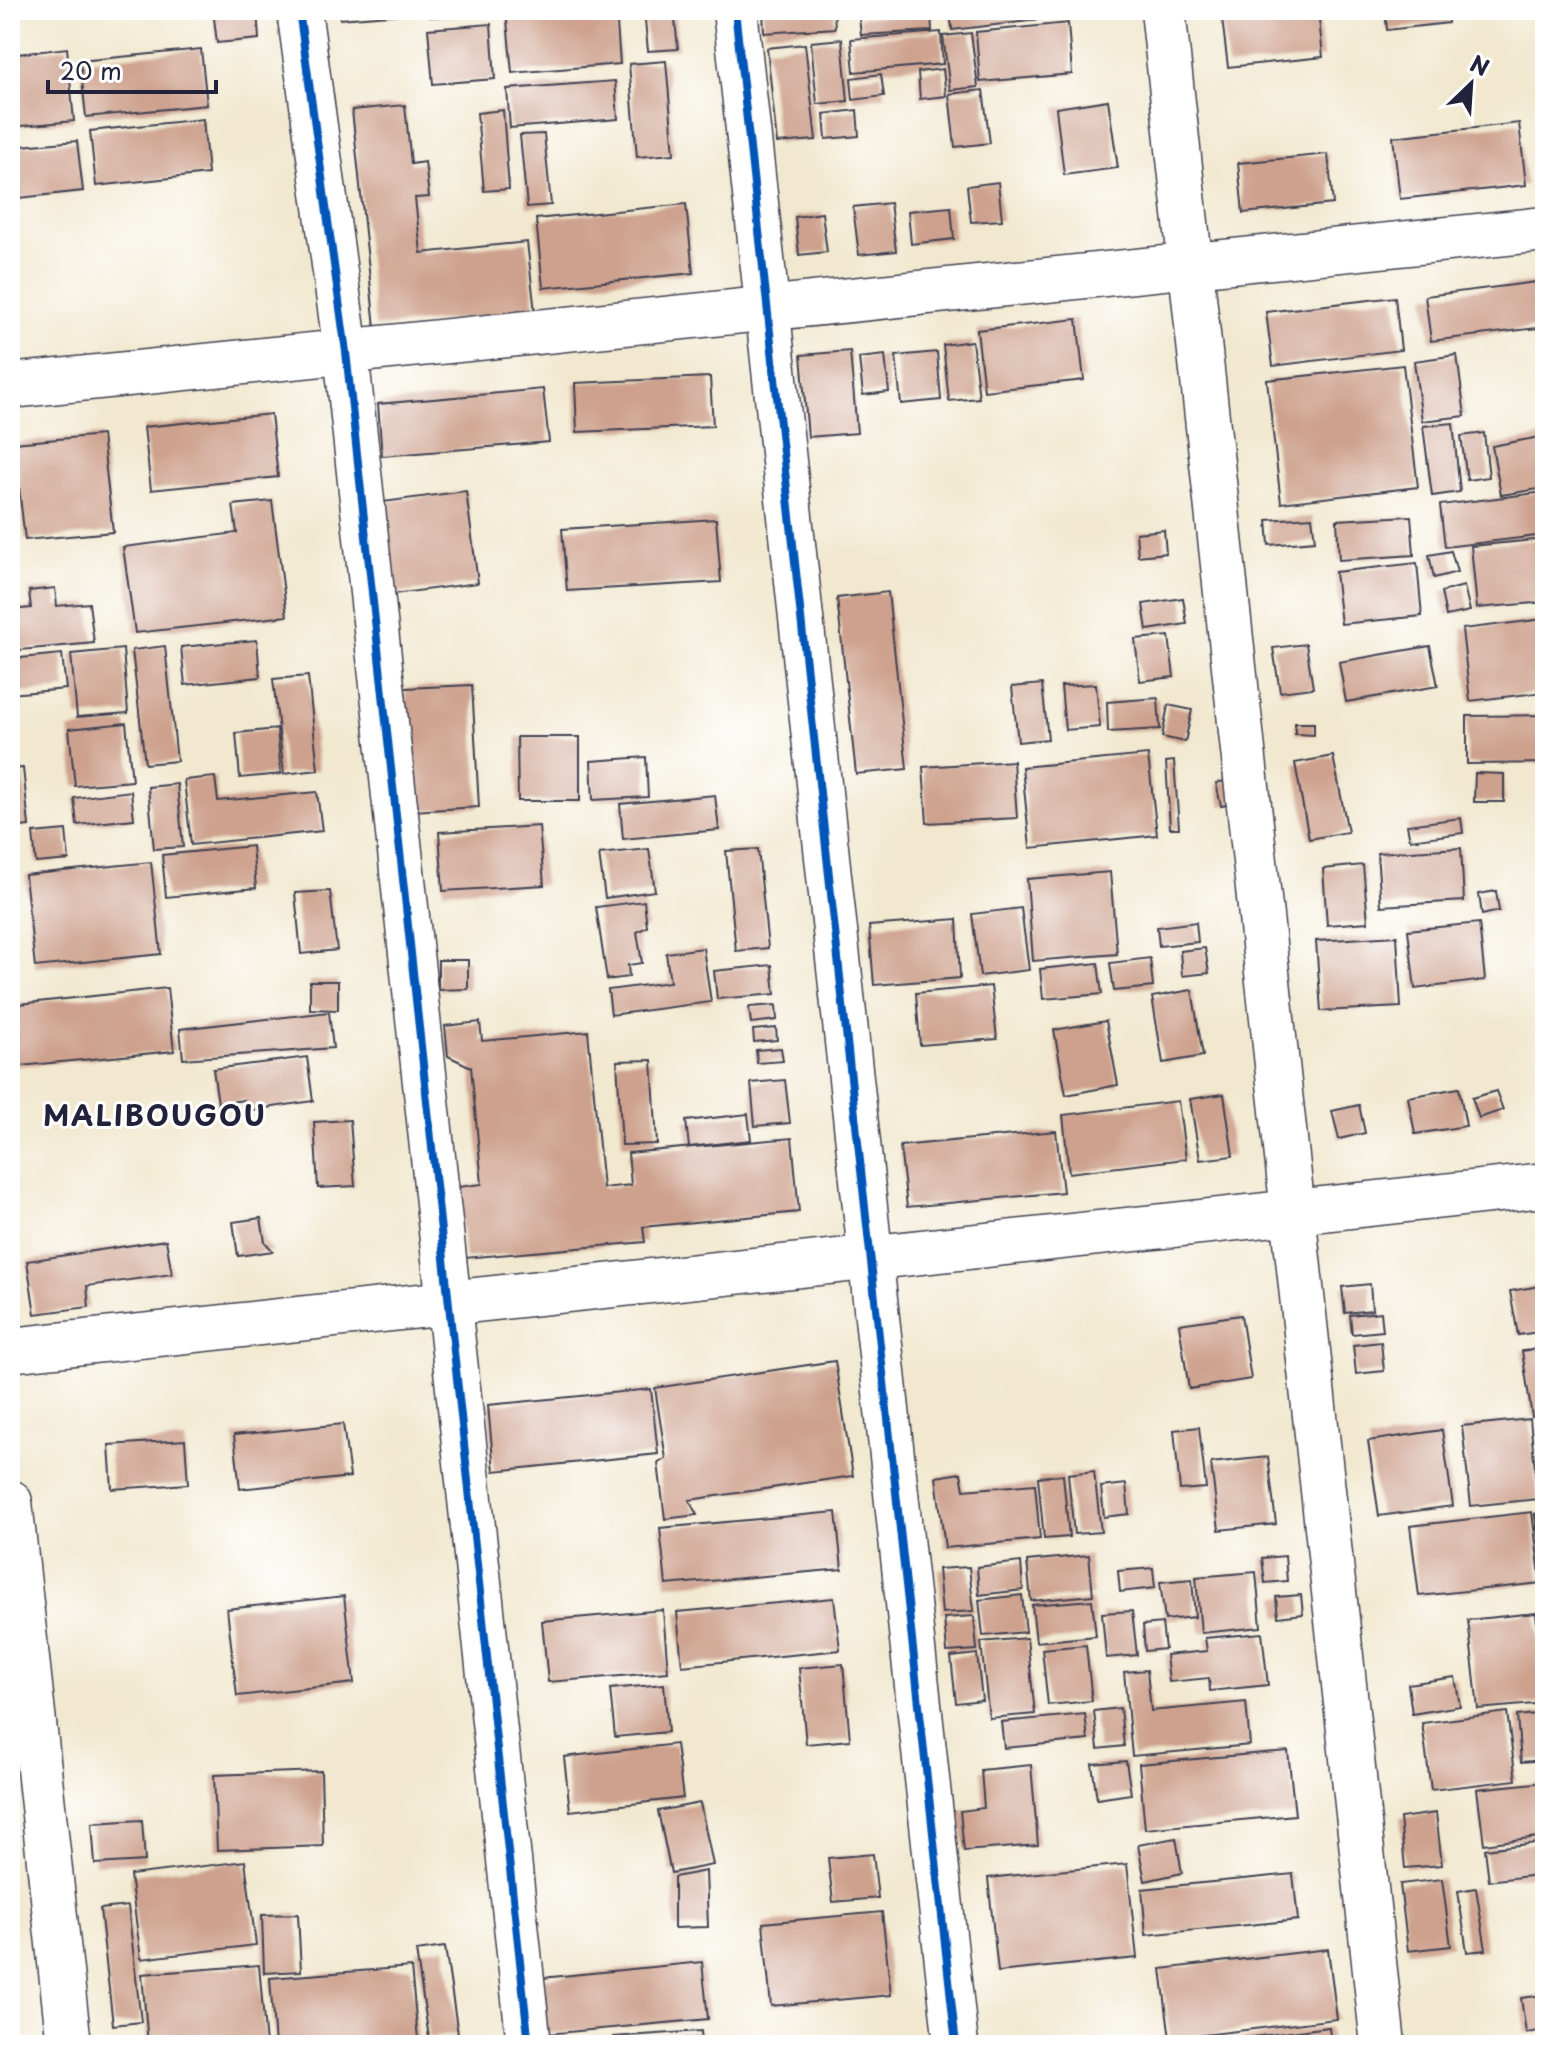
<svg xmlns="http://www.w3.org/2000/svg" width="1555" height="2055" font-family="'Playpen Sans',sans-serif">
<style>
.building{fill:#cda18d}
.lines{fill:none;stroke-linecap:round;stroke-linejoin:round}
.minor-casing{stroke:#414051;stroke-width:47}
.minor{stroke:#fff;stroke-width:44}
.cycleway-casing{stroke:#fff;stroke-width:13}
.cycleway{stroke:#0057b8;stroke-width:8}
.labels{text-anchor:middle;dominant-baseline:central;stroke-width:6;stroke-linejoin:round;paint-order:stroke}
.district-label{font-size:28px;font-weight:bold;letter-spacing:2px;fill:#22223b;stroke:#fff}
</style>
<rect width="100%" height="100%" fill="#fff"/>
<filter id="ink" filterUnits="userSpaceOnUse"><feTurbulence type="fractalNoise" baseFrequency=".0125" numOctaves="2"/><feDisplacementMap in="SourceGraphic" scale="16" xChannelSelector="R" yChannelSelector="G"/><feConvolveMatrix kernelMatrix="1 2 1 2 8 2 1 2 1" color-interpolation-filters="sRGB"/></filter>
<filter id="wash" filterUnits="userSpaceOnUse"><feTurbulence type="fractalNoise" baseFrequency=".006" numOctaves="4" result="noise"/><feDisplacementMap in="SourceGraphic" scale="32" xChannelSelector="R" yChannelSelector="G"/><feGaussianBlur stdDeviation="1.8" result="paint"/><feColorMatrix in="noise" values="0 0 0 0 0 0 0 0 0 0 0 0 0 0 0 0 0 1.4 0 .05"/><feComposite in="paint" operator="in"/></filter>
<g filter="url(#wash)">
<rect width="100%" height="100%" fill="#f1e8cf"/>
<g id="blocks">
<g class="building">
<path d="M213 10H257L259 39 217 43Z"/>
<path d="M339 10H401V14L340 19Z"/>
<path d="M430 10H495V12L430 17Z"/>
<path d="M506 10H616L620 64 512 73Z"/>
<path d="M644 10H674L678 49 648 51Z"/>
<path d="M763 10H834L835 28 764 33Z"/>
<path d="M950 10H1036L1037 20 952 30Z"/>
<path d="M1221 10H1318L1323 57 1228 67Z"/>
<path d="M1385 10H1447L1448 23 1387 30Z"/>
<path d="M931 14 932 31 861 35 859 17Z"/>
<path d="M1068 23 1072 74 980 82 976 32Z"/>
<path d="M491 24 495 79 433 84 428 29Z"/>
<path d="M941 32 943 64 854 72 851 39Z"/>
<path d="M971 33 978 87 950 90 943 36Z"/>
<path d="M842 39 848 101 817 104 811 42Z"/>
<path d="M805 44 816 140 777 143 767 48Z"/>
<path d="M67 48 74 121 11 127 10 55Z"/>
<path d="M201 49 207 105 86 117 80 61Z"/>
<path d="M666 61 674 154 637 157 629 64Z"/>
<path d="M943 69 946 96 920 99 918 72Z"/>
<path d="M881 74 884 96 853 100 851 78Z"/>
<path d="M615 81 618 119 510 128 507 89Z"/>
<path d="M983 90 990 143 955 147 949 94Z"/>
<path d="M1108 100 1118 168 1064 175 1056 108Z"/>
<path d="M405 105 411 164 425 162 429 197 415 198 421 253 527 242 535 312 375 327 352 110Z"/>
<path d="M503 110 509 189 484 191 477 113Z"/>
<path d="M857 110 859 136 826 139 824 114Z"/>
<path d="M203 119 208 174 96 186 90 131Z"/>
<path d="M1519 123 1526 185 1400 199 1393 137Z"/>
<path d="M544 134 551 205 527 207 520 135Z"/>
<path d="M77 141 83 191 10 199V147Z"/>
<path d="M1328 154 1333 204 1243 213 1238 163Z"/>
<path d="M998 182 1002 220 971 222 967 186Z"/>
<path d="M890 203 896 251 859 255 853 207Z"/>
<path d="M686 204 693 273 543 288 536 219Z"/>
<path d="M951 207 954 239 911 244 908 211Z"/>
<path d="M822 213 827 252 799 255 795 217Z"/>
<path d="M1545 281V327L1431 341 1425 296Z"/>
<path d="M1395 297 1401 350 1273 366 1266 312Z"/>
<path d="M1077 319 1084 380 984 391 977 330Z"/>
<path d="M972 341 979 398 949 401 943 345Z"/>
<path d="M850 351 857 433 808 437 801 355Z"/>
<path d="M937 352 941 400 901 404 896 356Z"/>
<path d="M885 355 889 392 863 395 859 358Z"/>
<path d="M1457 355 1465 416 1422 421 1414 361Z"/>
<path d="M1403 365 1418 487 1281 503 1267 380Z"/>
<path d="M710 377 713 426 577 432 575 383Z"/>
<path d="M543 389 549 442 382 456 378 404Z"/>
<path d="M271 414 278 477 151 490 144 427Z"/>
<path d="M1453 423 1460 492 1432 496 1423 426Z"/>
<path d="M1484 433 1489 477 1467 480 1461 436Z"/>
<path d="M102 435 113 532 25 540 14 443Z"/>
<path d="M1545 436V488L1501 495 1492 446Z"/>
<path d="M466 491 478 583 387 595 375 503Z"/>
<path d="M1545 492V535L1445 547 1440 505Z"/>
<path d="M272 501 287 616 135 633 123 547 237 533 233 505Z"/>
<path d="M1411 516 1414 555 1339 560 1337 520Z"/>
<path d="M1312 517 1315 541 1269 545 1267 520Z"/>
<path d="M716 519 721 582 567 591 562 529Z"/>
<path d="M1164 530 1166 553 1138 556 1136 533Z"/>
<path d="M1545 539V602L1477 608 1471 546Z"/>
<path d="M1451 551 1457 572 1434 578 1429 555Z"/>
<path d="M1417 563 1422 616 1341 624 1335 572Z"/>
<path d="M1464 586 1470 611 1446 616 1441 592Z"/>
<path d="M55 588 57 606 89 603 94 643 10 651V610L31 608 29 591Z"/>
<path d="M888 592 907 769 856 774 837 598Z"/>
<path d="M1183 598 1187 624 1147 630 1143 604Z"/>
<path d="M1545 619V692L1470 701 1462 629Z"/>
<path d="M1169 636 1174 677 1140 681 1135 639Z"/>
<path d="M257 640 260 677 185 685 181 647Z"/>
<path d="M1306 644 1313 688 1280 692 1273 648Z"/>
<path d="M165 646 177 761 145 764 132 650Z"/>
<path d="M1430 646 1438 686 1346 702 1339 662Z"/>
<path d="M123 649 128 713 77 717 71 654Z"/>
<path d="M62 654 66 689 10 694V659Z"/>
<path d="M308 676 318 770 284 774 273 679Z"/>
<path d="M1042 684 1048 739 1018 742 1012 687Z"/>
<path d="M1096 684 1100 727 1065 730 1061 686Z"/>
<path d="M472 685 479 807 413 811 405 688Z"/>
<path d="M1158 698 1160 729 1108 732 1107 702Z"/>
<path d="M1168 705 1192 710 1185 742 1162 737Z"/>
<path d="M1545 715V763L1467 764V716Z"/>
<path d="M126 723 132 781 75 786 69 729Z"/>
<path d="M1295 723H1314V735L1295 734Z"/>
<path d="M277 729 281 774 240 778 236 733Z"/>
<path d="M517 737H580V801H518Z"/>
<path d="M1148 755 1157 835 1030 848 1022 767Z"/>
<path d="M1333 756 1348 832 1309 839 1295 763Z"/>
<path d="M646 757 648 797 593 800 591 761Z"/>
<path d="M1013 761 1017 818 927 823 923 767Z"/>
<path d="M1174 761 1179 828H1170L1166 762Z"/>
<path d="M23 768 29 826 10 828V769Z"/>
<path d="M1475 773 1504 774V802H1474Z"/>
<path d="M215 777 218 801 317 792 322 831 191 845 184 780Z"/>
<path d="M1239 778 1245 802 1221 806 1216 783Z"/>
<path d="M177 784 183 847 154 849 148 787Z"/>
<path d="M131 791 134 819 77 825 74 798Z"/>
<path d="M715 795 719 830 623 839 620 804Z"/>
<path d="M1461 818 1463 833 1410 840 1407 825Z"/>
<path d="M539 826 544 885 443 891 439 832Z"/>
<path d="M66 830 69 860 36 863 33 833Z"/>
<path d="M252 846 256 888 166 897 162 855Z"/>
<path d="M1461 848 1464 901 1381 906 1377 853Z"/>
<path d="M649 849 655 891 605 898 599 854Z"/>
<path d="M758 849 768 948 736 951 726 851Z"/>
<path d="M151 862 161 954 35 967 25 875Z"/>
<path d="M1363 865 1368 922 1327 925 1323 869Z"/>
<path d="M1110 872 1117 954 1033 961 1027 879Z"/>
<path d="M330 891 337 950 301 954 295 893Z"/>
<path d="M1496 891 1499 911 1482 915 1479 894Z"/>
<path d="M644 901 647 927 637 932 642 963 628 965 629 977 607 980 596 907Z"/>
<path d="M1021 908 1029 970 980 976 972 914Z"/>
<path d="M957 919 960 978 874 985 869 926Z"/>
<path d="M1196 922 1198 942 1159 946 1157 927Z"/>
<path d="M1479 923 1485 980 1415 989 1408 930Z"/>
<path d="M1397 936 1401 1007 1321 1011 1316 941Z"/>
<path d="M703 948 711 1002 611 1015 608 990 670 982 666 953Z"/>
<path d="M1205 948 1209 973 1182 976 1180 951Z"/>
<path d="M1150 958 1153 987 1114 991 1110 963Z"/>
<path d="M438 960H468V989L438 990Z"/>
<path d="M1098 963 1102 994 1043 999 1040 969Z"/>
<path d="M772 965 775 994 717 999 714 971Z"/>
<path d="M310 981H338V1010L310 1009Z"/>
<path d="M991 986 997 1039 920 1045 916 993Z"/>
<path d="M167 988 174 1051 10 1067V1005Z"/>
<path d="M1192 990 1203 1056 1163 1063 1152 997Z"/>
<path d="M776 1005 777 1020 751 1023 749 1007Z"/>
<path d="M329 1012 333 1048 183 1059 180 1029Z"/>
<path d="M1106 1021 1118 1085 1066 1095 1054 1030Z"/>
<path d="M480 1022 482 1041 588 1031 603 1188 631 1185 628 1153 792 1138 799 1212 643 1227 645 1242 465 1258 458 1187 482 1184 471 1067 448 1056 445 1026Z"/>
<path d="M776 1028 777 1040 754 1042 753 1030Z"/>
<path d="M781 1048 783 1061 757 1063 756 1050Z"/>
<path d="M307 1057 313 1101 246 1111 244 1100 218 1104 213 1069Z"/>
<path d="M652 1060 657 1144 622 1145 617 1061Z"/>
<path d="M785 1080 790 1123 755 1126 751 1083Z"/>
<path d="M1459 1088 1466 1126 1415 1134 1408 1097Z"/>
<path d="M1496 1091 1503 1110 1479 1118 1472 1098Z"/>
<path d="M1224 1094 1233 1156 1200 1160 1190 1099Z"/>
<path d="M1178 1101 1186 1159 1069 1173 1063 1115Z"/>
<path d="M1359 1105 1365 1133 1339 1139 1332 1111Z"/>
<path d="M748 1114 751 1140 689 1147 686 1121Z"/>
<path d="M350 1120 355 1186 318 1188 314 1122Z"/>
<path d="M1056 1131 1063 1192 907 1207 900 1146Z"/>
<path d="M261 1218 265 1242 273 1251 238 1256 233 1222Z"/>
<path d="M166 1240 172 1274 87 1286 89 1307 35 1314 27 1261Z"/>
<path d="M1370 1284 1372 1310 1345 1313 1342 1287Z"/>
<path d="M1540 1286 1545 1331 1518 1335 1510 1291Z"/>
<path d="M1381 1312 1383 1331 1352 1334 1350 1315Z"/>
<path d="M1241 1315 1251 1379 1189 1389 1179 1324Z"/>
<path d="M1381 1342 1384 1371 1356 1374 1353 1345Z"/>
<path d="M1545 1348V1415L1532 1417 1522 1351Z"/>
<path d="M835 1361 853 1476 689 1500 697 1515 665 1519 658 1463 666 1459 655 1388Z"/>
<path d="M651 1389 658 1454 494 1471 488 1405Z"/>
<path d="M1530 1419 1538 1499 1471 1506 1462 1426Z"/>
<path d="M343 1424 350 1477 240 1489 234 1435Z"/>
<path d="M1199 1427 1206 1488 1180 1490 1174 1430Z"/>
<path d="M1442 1430 1453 1506 1379 1516 1368 1441Z"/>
<path d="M1545 1431V1475L1543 1476 1539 1432Z"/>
<path d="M185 1440 188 1484 112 1489 109 1445Z"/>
<path d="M1268 1457 1276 1524 1219 1530 1211 1463Z"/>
<path d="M1094 1471 1101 1532 1074 1534 1068 1474Z"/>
<path d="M961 1473 964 1490 1035 1484 1040 1539 945 1548 936 1477Z"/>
<path d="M1063 1475 1069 1537 1044 1539 1038 1477Z"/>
<path d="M1126 1484 1129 1514 1104 1517 1101 1487Z"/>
<path d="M836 1512 842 1569 666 1585 660 1528Z"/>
<path d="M1532 1512 1541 1583 1419 1596 1410 1526Z"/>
<path d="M1545 1513V1576H1543L1535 1514Z"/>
<path d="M1089 1555 1093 1595 1031 1601 1027 1561Z"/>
<path d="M1285 1556 1287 1581 1265 1583 1262 1558Z"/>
<path d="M1021 1562 1023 1590 979 1595 977 1567Z"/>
<path d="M969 1567 974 1611 942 1613 938 1569Z"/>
<path d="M1153 1568 1155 1588 1120 1592 1118 1571Z"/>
<path d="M1256 1572 1261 1627 1201 1633 1196 1577Z"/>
<path d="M1192 1579 1195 1617 1165 1620 1160 1582Z"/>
<path d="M1022 1595 1026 1632 983 1636 979 1600Z"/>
<path d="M1301 1595 1303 1614 1278 1617 1276 1597Z"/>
<path d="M344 1596 354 1683 237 1696 227 1609Z"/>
<path d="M834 1598 840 1650 682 1666 677 1612Z"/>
<path d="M1092 1600 1096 1636 1036 1642 1032 1605Z"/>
<path d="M663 1610 668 1672 548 1682 542 1621Z"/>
<path d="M1132 1611 1137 1655 1106 1658 1102 1613Z"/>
<path d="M1536 1613 1545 1703 1478 1709 1468 1620Z"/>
<path d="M974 1616 977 1650 947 1652 944 1618Z"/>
<path d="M1162 1623 1165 1649 1145 1651 1143 1625Z"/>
<path d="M1262 1633 1268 1685 1210 1691 1209 1678 1169 1682 1166 1655 1207 1651 1205 1638Z"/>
<path d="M1027 1638 1035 1714 989 1718 981 1642Z"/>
<path d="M1086 1645 1092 1701 1048 1705 1042 1649Z"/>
<path d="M977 1654 982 1700 956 1703 951 1657Z"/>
<path d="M843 1664 850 1740 806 1744 799 1668Z"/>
<path d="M1147 1670 1151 1711 1246 1702 1250 1745 1132 1756 1124 1672Z"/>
<path d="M1455 1677 1460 1706 1412 1714 1408 1684Z"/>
<path d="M664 1684 668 1732 615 1737 610 1689Z"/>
<path d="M1120 1708 1124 1746 1098 1749 1094 1711Z"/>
<path d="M1507 1712 1516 1780 1431 1790 1422 1723Z"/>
<path d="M1545 1713V1760L1521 1762 1517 1716Z"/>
<path d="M1085 1714 1088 1740 1004 1748 1001 1722Z"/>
<path d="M676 1744 683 1798 570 1811 564 1757Z"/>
<path d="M1288 1751 1295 1815 1145 1829 1139 1764Z"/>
<path d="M1126 1761 1131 1794 1097 1799 1092 1764Z"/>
<path d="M1031 1765 1038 1845 964 1851 960 1811 984 1808 981 1770Z"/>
<path d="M321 1771 323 1846 217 1850 214 1775Z"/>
<path d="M1545 1782V1836L1484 1844 1477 1789Z"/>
<path d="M700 1803 713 1865 671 1873 658 1811Z"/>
<path d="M1436 1813 1442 1865 1405 1868 1400 1818Z"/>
<path d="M142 1820 145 1861 95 1864 92 1823Z"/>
<path d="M1176 1838 1182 1873 1145 1881 1138 1845Z"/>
<path d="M1545 1842V1874L1489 1881 1485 1849Z"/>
<path d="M873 1854 878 1898 833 1902 828 1858Z"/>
<path d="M245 1861 256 1945 141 1959 130 1875Z"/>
<path d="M1127 1864 1137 1958 998 1972 988 1878Z"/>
<path d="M706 1871 708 1927 674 1928V1877Z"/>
<path d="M1293 1874 1298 1920 1146 1935 1142 1889Z"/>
<path d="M1442 1879 1451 1946 1408 1951 1400 1884Z"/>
<path d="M1476 1888 1486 1950 1467 1952 1458 1891Z"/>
<path d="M128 1906 141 2022 113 2025 100 1909Z"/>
<path d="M882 1912 891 1995 771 2006 763 1923Z"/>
<path d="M298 1914 301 1971 264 1973 262 1915Z"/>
<path d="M445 1947 458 2034 429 2038 416 1951Z"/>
<path d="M1328 1949 1337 2019 1170 2039 1161 1969Z"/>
<path d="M702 1962 708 2019 547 2034 542 1978Z"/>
<path d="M259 1965 266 2045H148L142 1974Z"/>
<path d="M411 1967 418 2039 347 2045H275L270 1978Z"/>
<path d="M1545 1995V2030L1526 2033 1521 1998Z"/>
<path d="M1329 2027 1331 2045H1208V2043Z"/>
<path d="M701 2031 702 2045H614L613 2037Z"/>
</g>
</g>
</g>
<g filter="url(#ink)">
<use href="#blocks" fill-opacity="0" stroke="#414051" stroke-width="2"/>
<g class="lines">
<g class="minor-casing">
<g id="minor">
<path d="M299 10 346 352 529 2045"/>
<path d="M735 10 956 2045"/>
<path d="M1163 10 1383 2045"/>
<path d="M10 386 1545 229"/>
<path d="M10 1350 1545 1185"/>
<path d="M10 1502 69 2045"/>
</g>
</g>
<use href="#minor" class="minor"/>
<g class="cycleway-casing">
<g id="cycleway">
<path d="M299 10 346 352 529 2045"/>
<path d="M735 10 956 2045"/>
</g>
</g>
<use href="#cycleway" class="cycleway"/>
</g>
</g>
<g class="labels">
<g class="district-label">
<text x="155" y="1114">MALIBOUGOU</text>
</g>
</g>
<rect width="1555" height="2055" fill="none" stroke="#fff" stroke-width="40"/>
<g transform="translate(1471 84) rotate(25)" stroke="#ffffff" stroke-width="6" paint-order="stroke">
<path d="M0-6L14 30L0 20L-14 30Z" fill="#22223b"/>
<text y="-12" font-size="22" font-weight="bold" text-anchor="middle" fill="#22223b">N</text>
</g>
<path d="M48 80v12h168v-12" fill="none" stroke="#22223b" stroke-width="4"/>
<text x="60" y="80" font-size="24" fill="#22223b" stroke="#ffffff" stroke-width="6" paint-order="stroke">20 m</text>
</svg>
